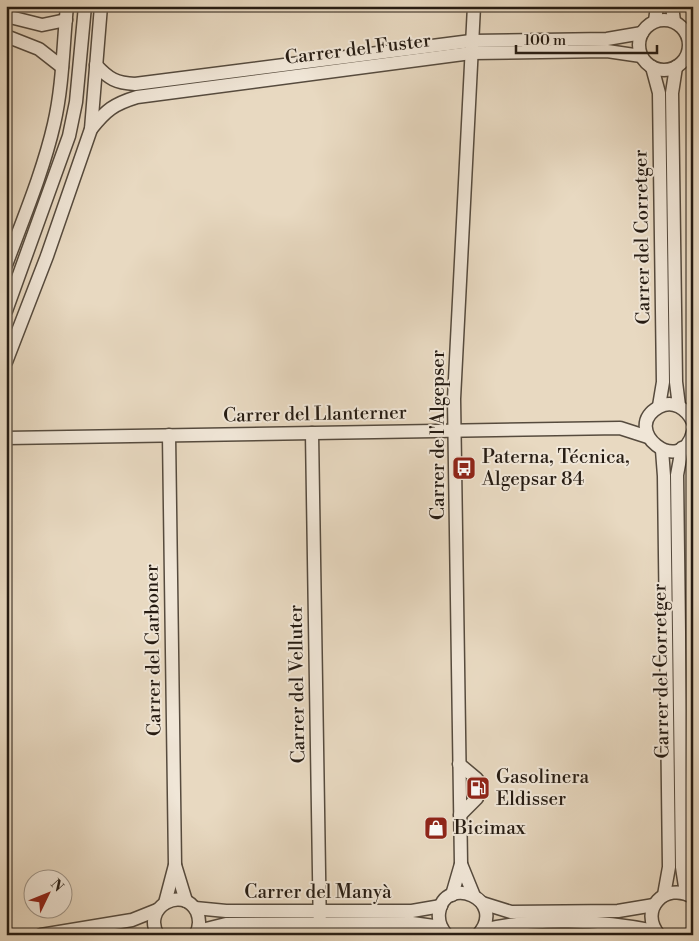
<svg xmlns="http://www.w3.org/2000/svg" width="699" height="941" font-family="'Libre Bodoni',serif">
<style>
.green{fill:#b2c096;stroke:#6c6e54}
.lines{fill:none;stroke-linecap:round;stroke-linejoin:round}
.minor-casing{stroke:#564b3e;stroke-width:15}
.minor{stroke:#f0e6d7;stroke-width:12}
.labels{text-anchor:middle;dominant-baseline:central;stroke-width:4;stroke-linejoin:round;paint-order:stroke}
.street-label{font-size:19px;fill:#261c13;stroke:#f0e6d7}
.poi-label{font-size:19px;fill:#261c13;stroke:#f0e6d7;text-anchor:start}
</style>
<rect width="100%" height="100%" fill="#e8d9c1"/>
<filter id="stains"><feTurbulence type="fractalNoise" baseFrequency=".004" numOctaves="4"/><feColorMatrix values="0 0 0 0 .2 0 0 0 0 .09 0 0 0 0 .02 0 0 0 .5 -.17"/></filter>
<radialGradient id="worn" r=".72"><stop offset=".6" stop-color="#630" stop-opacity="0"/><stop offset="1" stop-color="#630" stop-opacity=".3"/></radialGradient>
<path class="green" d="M693 71V307L689 76Z"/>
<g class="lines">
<g class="minor-casing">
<g id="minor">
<path d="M672 6 674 21"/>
<path d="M6 16 42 25 66 20"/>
<circle cx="664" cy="45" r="25"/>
<path d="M655 21 657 6"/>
<path d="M6 36 39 49 62 67"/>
<path d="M96 65C109 79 116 83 135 84L471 41 607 39 642 33"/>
<path d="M652 67 659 93 663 382 659 406"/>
<path d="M676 67 672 93 676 382 679 406"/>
<path d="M91 129C106 110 114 104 137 97L471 53 607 51 641 56"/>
<path d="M6 265C23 219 43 172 54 124 63 85 63 45 67 6"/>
<path d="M6 311 69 136 76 102 85 6"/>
<path d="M6 362 47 256 91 129 101 6"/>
<path d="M693 422C687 409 673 399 659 407 619 429 681 479 693 432"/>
<path d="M312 433 320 935"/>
<path d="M6 438 620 428 648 437"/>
<path d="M682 448 677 475 682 867 686 893"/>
<path d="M662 450 664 476 669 867 664 895"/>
<path d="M459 764 477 779V798L460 815"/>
<path d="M461 864 474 896"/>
<path d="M175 865 186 901"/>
<path d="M452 895 461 864 454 399 474 6"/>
<path d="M165 903 175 865 169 435"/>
<path d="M482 903 511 912 618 911 654 905"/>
<path d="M195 908 226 911H412L441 906"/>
<path d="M482 930C536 917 601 920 655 931"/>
<path d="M198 931 226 924 412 923 441 927"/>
<path d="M41 935 132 920 157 910"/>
<path d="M158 935C141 908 183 884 197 912 200 920 200 928 195 935"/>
<path d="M447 935C441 929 438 922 439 913 444 873 509 899 478 935"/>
<path d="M659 935C638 910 665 881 693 897"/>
</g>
</g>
<use href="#minor" class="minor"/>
</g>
<defs>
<g id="bus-square" transform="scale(1.25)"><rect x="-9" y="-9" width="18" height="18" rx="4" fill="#8f2418" stroke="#f0e6d7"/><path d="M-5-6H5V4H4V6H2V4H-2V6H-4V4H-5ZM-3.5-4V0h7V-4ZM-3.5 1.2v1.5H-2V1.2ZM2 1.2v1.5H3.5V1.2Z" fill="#fff"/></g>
<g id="fuel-square" transform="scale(1.25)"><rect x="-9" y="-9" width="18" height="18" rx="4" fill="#8f2418" stroke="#f0e6d7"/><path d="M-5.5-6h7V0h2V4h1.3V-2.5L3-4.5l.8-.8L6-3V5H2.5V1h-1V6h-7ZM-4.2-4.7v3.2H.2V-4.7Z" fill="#fff"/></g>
<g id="shop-square" transform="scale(1.25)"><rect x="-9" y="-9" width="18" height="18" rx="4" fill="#8f2418" stroke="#f0e6d7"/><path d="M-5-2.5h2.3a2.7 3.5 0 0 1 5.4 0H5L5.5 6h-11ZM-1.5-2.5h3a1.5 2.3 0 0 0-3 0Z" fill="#fff"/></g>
</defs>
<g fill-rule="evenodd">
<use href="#bus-square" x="464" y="468"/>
<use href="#fuel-square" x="478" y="788"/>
<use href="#shop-square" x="436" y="828"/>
</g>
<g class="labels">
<g class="street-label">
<text transform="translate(358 49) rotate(-7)">Carrer del Fuster</text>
<text transform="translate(642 237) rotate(-91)">Carrer del Corretger</text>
<text transform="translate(315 414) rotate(-1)">Carrer del Llanterner</text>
<text transform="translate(438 435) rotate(-90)">Carrer de l'Algepser</text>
<text transform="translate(153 650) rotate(-91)">Carrer del Carboner</text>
<text transform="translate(661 671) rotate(-91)">Carrer del Corretger</text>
<text transform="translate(297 684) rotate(-91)">Carrer del Velluter</text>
<text x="318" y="892">Carrer del Manyà</text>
</g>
<g class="poi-label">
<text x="482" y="457">Paterna, Técnica,<tspan x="482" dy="22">Algepsar 84</tspan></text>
<text x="496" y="777">Gasolinera<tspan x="496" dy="22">Eldisser</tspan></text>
<text x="454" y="828">Bicimax</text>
</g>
</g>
<rect width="699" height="941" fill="none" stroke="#e8d9c1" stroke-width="25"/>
<rect x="8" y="8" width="684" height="926" fill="none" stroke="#261c13" stroke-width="2.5"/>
<rect x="12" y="12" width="674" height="916" fill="none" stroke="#261c13"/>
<g transform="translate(48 894) rotate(47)"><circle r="24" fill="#f0e6d7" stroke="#9f9589"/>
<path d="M0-4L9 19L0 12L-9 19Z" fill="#8f2418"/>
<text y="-8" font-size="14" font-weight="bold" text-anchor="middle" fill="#261c13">N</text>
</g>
<path d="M516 45v8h141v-8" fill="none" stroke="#261c13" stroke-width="2.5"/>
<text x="524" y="45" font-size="15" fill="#261c13" stroke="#f0e6d7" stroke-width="4" paint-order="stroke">100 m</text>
<rect width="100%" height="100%" filter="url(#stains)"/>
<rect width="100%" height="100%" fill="url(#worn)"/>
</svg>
